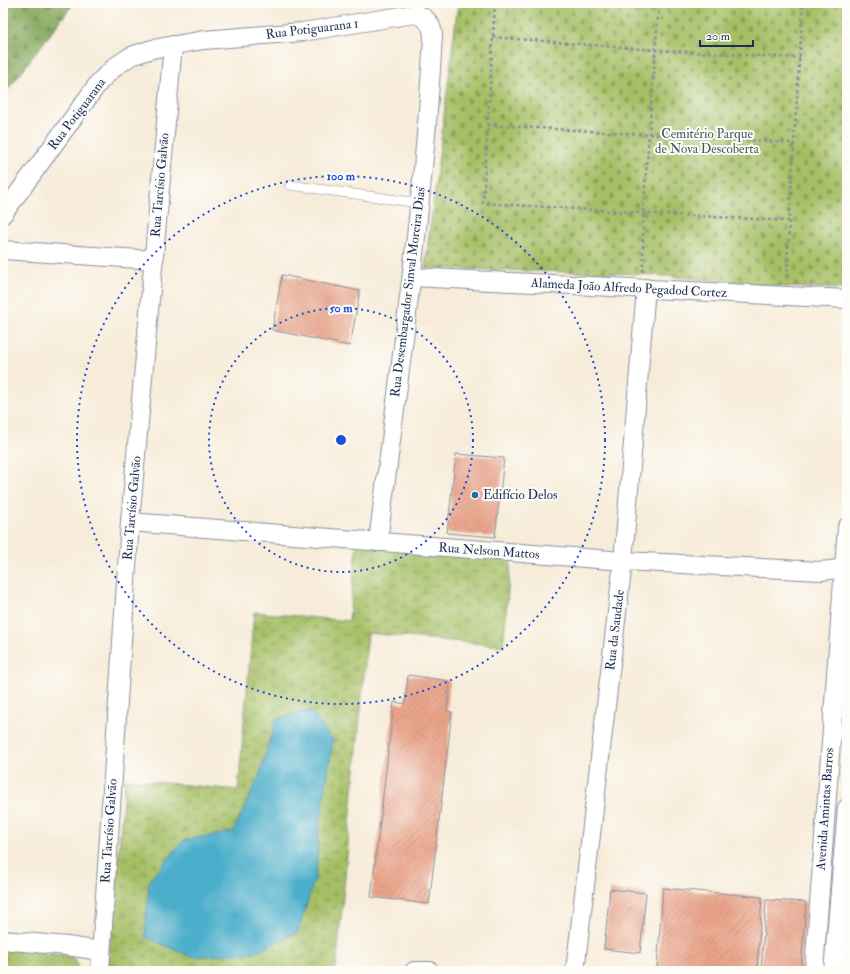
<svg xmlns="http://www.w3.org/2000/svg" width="850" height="974" font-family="'IM FELL Double Pica',serif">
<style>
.grass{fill:url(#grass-dots);stroke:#607762}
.forest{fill:url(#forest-firs);stroke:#506a5c}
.wetland{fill:url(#wetland-marsh);stroke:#607762}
.cemetery{fill:url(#cemetery-stones);stroke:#607762}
.water{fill:#4baecb;stroke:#336e94}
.building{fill:url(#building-hatch)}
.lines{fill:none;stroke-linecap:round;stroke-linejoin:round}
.service-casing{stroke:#898e9c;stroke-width:10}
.minor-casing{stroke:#898e9c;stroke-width:20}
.path{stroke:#898e9c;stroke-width:2.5;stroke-dasharray:3 3;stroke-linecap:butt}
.service{stroke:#fff;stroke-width:9}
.minor{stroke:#fff;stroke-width:18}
.ring{fill:none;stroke:#1d4ed8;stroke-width:2;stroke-dasharray:2 4}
.poi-dot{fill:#1f6fb2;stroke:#fdfcf7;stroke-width:1.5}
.labels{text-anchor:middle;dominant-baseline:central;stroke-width:4;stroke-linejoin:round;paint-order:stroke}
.street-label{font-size:13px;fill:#1b2f5e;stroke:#fdfcf7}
.park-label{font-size:13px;fill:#455a60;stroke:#fdfcf7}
.poi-label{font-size:13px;fill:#1b2f5e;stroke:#fdfcf7;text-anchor:start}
.centre{fill:#1d4ed8;stroke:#fdfcf7;stroke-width:2}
.ring-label{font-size:12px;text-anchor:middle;font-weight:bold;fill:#1d4ed8;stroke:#fdfcf7;stroke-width:4;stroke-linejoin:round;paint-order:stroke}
</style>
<defs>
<pattern id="grass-dots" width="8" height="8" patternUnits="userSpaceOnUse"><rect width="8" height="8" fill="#a6bf65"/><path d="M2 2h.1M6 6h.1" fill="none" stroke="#869c56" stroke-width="1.8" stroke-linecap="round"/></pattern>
<pattern id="forest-firs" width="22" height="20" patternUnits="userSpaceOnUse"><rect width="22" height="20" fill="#84a65a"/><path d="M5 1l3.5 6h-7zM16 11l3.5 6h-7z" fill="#6b884e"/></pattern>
<pattern id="wetland-marsh" width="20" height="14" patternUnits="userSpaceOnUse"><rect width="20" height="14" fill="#a6bf65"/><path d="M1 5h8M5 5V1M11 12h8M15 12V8" fill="none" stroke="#869c56"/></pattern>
<pattern id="cemetery-stones" width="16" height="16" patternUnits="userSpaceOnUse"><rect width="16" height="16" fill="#a6bf65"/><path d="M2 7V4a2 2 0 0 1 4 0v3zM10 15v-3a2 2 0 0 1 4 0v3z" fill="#869c56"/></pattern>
<pattern id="building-hatch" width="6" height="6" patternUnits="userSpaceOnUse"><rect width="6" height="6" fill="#eba48a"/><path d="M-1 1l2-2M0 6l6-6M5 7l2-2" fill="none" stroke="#be8674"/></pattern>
</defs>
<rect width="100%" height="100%" fill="#fdfcf7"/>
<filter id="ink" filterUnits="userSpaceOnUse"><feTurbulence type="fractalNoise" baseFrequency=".025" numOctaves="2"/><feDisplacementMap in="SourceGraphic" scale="8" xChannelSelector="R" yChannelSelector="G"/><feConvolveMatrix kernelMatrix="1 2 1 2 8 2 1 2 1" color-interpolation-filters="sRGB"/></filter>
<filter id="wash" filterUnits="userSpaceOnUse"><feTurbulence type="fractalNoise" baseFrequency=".012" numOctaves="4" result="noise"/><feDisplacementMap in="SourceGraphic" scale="16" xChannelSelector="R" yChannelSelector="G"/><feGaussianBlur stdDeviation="0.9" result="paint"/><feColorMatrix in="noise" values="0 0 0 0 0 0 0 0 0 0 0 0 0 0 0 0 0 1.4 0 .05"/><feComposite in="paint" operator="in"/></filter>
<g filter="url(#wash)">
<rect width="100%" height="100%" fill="#f7ecd9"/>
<path class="grass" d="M3 949 70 956C76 959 79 964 78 971H3Z"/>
<path class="forest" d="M3 3H74L3 96Z"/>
<path class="wetland" d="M357 542 511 558 503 646 368 633 336 971H126L108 969 125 779 238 790 254 612 349 621Z"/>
<path class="cemetery" d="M458 3H847V235L843 289 786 287 643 274 425 268Z"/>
<path class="water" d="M310 710 333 741 319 828 316 875 298 932 255 952 193 957 145 937 149 881 184 840 233 832 259 776 276 719Z"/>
<g id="blocks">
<g class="building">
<path d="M282 275 360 291 350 346 272 330Z"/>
<path d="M456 454 504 458 495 537 447 533Z"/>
<path d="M408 675 450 681 447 711 452 712 429 904 371 897 394 702 405 704Z"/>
<path d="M663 888 762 897 757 971H719L657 968Z"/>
<path d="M610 889 646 893 640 953 604 949Z"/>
<path d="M766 900 806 902 801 971H761Z"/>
</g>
</g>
</g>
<g filter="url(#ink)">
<use href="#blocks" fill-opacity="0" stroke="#898e9c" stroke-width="1"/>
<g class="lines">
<g class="service-casing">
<path id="service" d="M290 185 419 203"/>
</g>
<g class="minor-casing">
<g id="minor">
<path d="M3 214 100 81 116 66 131 56 152 49 204 40 302 32 414 14C426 16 432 24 433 35 424 205 399 374 378 542"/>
<path d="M3 250 154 260"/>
<path d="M412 277 847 299"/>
<path d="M130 522 623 561 821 571 847 568"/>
<path d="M3 940 67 946 101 951"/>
<path d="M100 971 130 522 173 45"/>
<path d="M414 971H430"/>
<path d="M575 971 623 561 646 288"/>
<path d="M814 971 847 527"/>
<path d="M833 971 847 808"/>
</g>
</g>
<g class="path">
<path d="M495 3 483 203 643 213 789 221 803 3"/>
<path d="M493 37 655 50 800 58"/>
<path d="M488 125 794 143"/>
<path d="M643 272V213L659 3"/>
<path d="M787 278 789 221"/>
</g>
<use href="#service" class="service"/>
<use href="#minor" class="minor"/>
</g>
</g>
<g class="ring">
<circle cx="341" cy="440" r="132"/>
<circle cx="341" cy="440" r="264"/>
</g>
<circle class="poi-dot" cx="475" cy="495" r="4"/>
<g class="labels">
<g class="street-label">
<text transform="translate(312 29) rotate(-7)">Rua Potiguarana 1</text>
<text transform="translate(77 114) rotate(-53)">Rua Potiguarana</text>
<text transform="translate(160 185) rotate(-85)">Rua Tarcísio Galvão</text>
<text transform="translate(629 288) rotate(3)">Alameda João Alfredo Pegadod Cortez</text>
<text transform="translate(408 292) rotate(-83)">Rua Desembargador Sinval Moreira Dias</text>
<text transform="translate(132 508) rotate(-85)">Rua Tarcísio Galvão</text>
<text transform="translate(489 551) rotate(4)">Rua Nelson Mattos</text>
<text transform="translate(615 630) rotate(-83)">Rua da Saudade</text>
<text transform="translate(825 809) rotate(-86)">Avenida Amintas Barros</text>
<text transform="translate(109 831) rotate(-86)">Rua Tarcísio Galvão</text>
</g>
<g class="park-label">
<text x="707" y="134">Cemitério Parque<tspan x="707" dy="15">de Nova Descoberta</tspan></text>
</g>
<g class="poi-label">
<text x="483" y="495">Edifício Delos</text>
</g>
</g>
<circle cx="341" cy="440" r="6" class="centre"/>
<g class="ring-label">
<text x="341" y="180">100 m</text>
<text x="341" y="312">50 m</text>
</g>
<rect width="850" height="974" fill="none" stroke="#fdfcf7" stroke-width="16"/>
<path d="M700 40v6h53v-6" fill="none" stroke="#1b2f5e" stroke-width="2"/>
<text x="706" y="40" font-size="12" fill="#1b2f5e" stroke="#fdfcf7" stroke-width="3" paint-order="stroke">20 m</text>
</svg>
